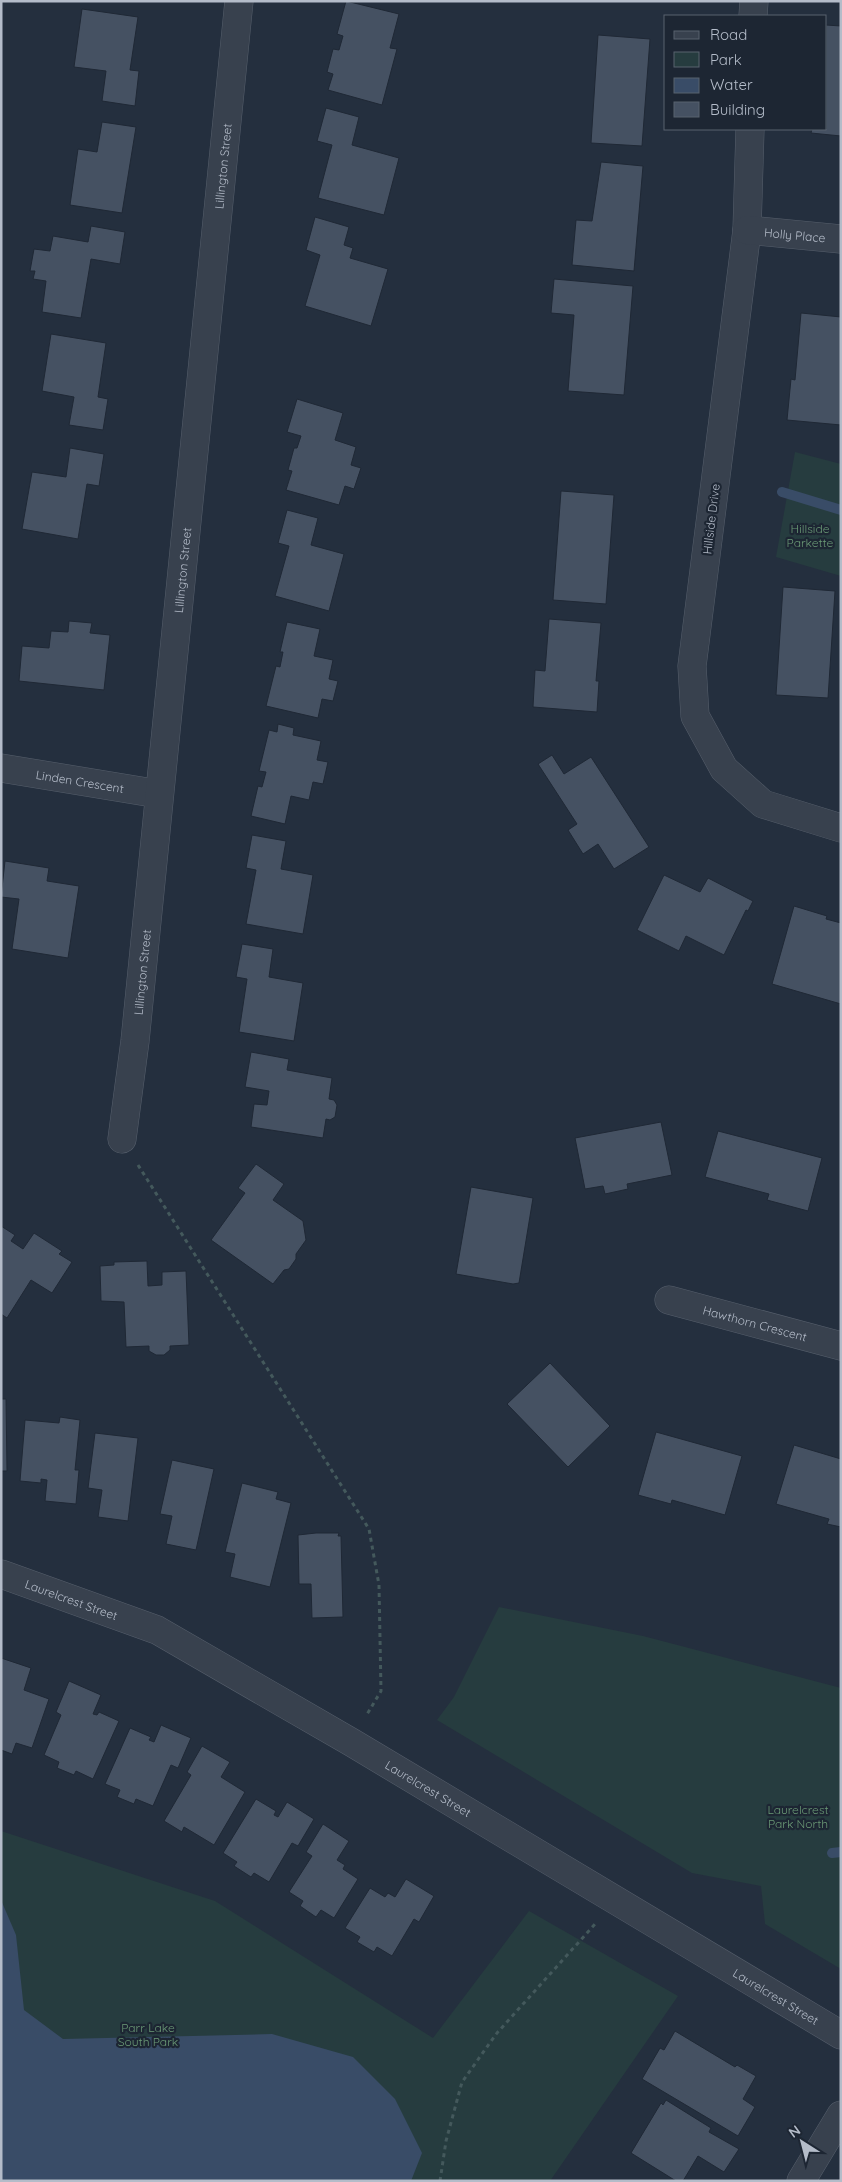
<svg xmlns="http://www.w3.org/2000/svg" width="842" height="2182" font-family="Quicksand,sans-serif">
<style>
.green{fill:#263c3f}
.water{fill:#394c67}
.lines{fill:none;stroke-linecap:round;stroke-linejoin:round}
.stream{stroke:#394c67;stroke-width:10}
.building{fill:#455162;stroke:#1f2835}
.minor-casing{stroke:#565f6c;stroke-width:29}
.path{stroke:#44595c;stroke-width:3;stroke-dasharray:4 4;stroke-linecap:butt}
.minor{stroke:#38414e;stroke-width:28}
.labels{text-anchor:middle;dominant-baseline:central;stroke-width:4.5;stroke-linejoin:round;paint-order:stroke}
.street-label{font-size:12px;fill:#b4bcc9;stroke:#1d2633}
.park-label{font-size:12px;fill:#6b9a76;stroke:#1d2633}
</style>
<rect width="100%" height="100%" fill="#242f3e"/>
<g class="green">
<path d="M795 452 841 464V576L776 557Z"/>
<path d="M499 1607 643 1636 841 1688V1969L765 1924 761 1886 692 1873 437 1720 454 1697Z"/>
<path d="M1 1831 215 1901 433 2038 529 1911 678 1996 550 2181H1Z"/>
</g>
<path class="water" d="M1 1900 16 1935 24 2010 63 2039 272 2034 353 2057 395 2099 422 2153 411 2181H1Z"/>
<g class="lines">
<g class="stream">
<path d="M782 492 841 510"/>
<path d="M832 1853 841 1852"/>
</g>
</g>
<g class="building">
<path d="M346 1 399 14 390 48 397 49 382 105 328 90 333 74 327 72 333 49 339 50 343 36 337 34Z"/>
<path d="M82 9 138 17 130 70 139 71 135 106 102 101 106 71 74 67Z"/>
<path d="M826 25 841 26V136L811 133 812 129H826Z"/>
<path d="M598 35 650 39 642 146 591 143Z"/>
<path d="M326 108 359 117 352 145 399 158 384 215 318 198 332 145 317 141Z"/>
<path d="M102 122 136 127 122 213 70 205 78 149 97 152Z"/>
<path d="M601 162 643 166 634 271 572 265 576 220 592 221Z"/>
<path d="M315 217 349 227 344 245 353 248 350 258 388 269 371 326 305 306 320 255 306 250Z"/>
<path d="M91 226 125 232 120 264 91 259 81 318 42 312 46 281 33 279 35 271H30L34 249 50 251 53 236 88 242Z"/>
<path d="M554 279 633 286 624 395 568 391 574 315 551 313Z"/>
<path d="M801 313 841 317V425L787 420 791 379 795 380Z"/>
<path d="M51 334 106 343 98 397 108 399 103 430 69 425 74 397 42 391Z"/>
<path d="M297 399 343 413 335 440 356 447 351 465 361 468 354 489 345 486 339 505 286 490 292 471 288 470 294 448H297L301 436 287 432Z"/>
<path d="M70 448 104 454 99 486 87 484 78 539 22 529 32 472 66 477Z"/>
<path d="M561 491 614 495 606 604 553 600Z"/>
<path d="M287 510 318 518 311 545 344 554 329 611 275 596 289 546 278 543Z"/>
<path d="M783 587 835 591 828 698 776 695Z"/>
<path d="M549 619 601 623 596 681H599L597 712 533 707 535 670 545 671Z"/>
<path d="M69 621 92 623 90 633 110 635 104 690 19 681 22 646 49 648 51 631 68 632Z"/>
<path d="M287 622 320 629 314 656 333 660 329 679 338 681 333 701 322 699 318 718 266 706 276 666 280 667 283 652H280Z"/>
<path d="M278 724 294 728 293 735 321 741 317 760 328 762 323 784 313 782 309 800 291 796 285 824 251 816 258 786 262 787 266 772 259 771 269 730 277 732Z"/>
<path d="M552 755 564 774 591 757 649 847 614 869 598 844 583 854 568 830 577 824 538 764Z"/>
<path d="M252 835 286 841 281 869 313 875 303 934 246 924 256 870 246 868Z"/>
<path d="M5 861 49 868 47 881 79 886 68 958 12 949 19 899 1 897Z"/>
<path d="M664 875 700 892 708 878 753 901 748 911 746 910 724 955 686 936 679 951 637 930Z"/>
<path d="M794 906 827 916 826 919 841 923V1004L772 984Z"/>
<path d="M242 944 273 949 269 977 303 983 294 1041 239 1032 247 979 236 977Z"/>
<path d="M251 1052 289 1059 287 1070 332 1078 329 1099 334 1100 337 1105 335 1117 330 1120 326 1119 323 1138 251 1127 254 1104 267 1105 269 1091 245 1087Z"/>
<path d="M661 1122 672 1175 627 1184 628 1189 605 1194 603 1186 585 1189 575 1138Z"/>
<path d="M718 1131 822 1158 808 1211 767 1200 769 1194 705 1177Z"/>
<path d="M256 1164 284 1184 273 1200 303 1221 306 1240 296 1254V1259L289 1269 284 1270 273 1284 211 1240 245 1193 238 1188Z"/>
<path d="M471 1187 533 1198 519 1283 513 1284 456 1274Z"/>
<path d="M1 1226 15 1235 11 1241 23 1249 34 1233 62 1251 59 1254 72 1262 52 1293 31 1280 7 1318 1 1314Z"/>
<path d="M147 1261 148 1286 162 1285V1272L186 1271 189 1345 170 1346V1350L164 1355H156L149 1351V1346L126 1347 124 1302 101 1301 100 1266 114 1265V1262Z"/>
<path d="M550 1363 610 1426 568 1467 507 1404Z"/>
<path d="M1 1399H6L7 1471H1Z"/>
<path d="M60 1417 80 1420 75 1470H79L76 1504 45 1501 47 1480 41 1479V1483L20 1481 25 1420 59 1423Z"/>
<path d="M656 1432 742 1456 725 1515 672 1500 671 1504 638 1495Z"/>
<path d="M95 1433 138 1438 128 1521 98 1517 102 1490 88 1488Z"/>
<path d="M794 1445 841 1459V1527L827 1524 829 1519 776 1504Z"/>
<path d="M172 1460 214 1469 196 1550 166 1544 172 1516 160 1514Z"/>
<path d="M242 1483 278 1492 276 1499 291 1503 270 1587 230 1577 235 1554 225 1552Z"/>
<path d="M316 1533H339L338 1536H341L343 1617 312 1618 311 1584H299L298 1535Z"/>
<path d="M1 1658 31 1668 24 1690 49 1699 32 1748 16 1743 12 1754 1 1750Z"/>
<path d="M69 1681 101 1695 93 1714 97 1715 99 1712 119 1721 93 1779 76 1771 74 1775 57 1768 59 1762 44 1755 61 1715 56 1712Z"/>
<path d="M161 1725 191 1738 178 1768 171 1765 153 1806 136 1799 134 1804 117 1797 120 1790 105 1784 130 1728 151 1737 149 1740 154 1742Z"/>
<path d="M202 1746 230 1762 221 1777 245 1792 214 1845 184 1827 182 1832 164 1821 191 1775 187 1772Z"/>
<path d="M256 1799 276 1811 274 1815 278 1817 287 1802 314 1819 298 1846 292 1843 269 1882 254 1873 251 1877 234 1866 237 1862 223 1853Z"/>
<path d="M323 1824 349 1841 337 1860 345 1865 343 1869 358 1879 334 1918 321 1910 316 1917 300 1906 303 1901 289 1892 312 1856 306 1852Z"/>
<path d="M406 1879 434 1896 419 1922 414 1919 392 1956 377 1947 374 1952 357 1942 360 1937 345 1928 370 1888 385 1897 388 1893 395 1897Z"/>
<path d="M675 2031 735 2067 737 2065 756 2076 743 2099 755 2107 738 2136 642 2079 660 2048 664 2050Z"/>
<path d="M666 2100 711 2128 709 2132 739 2149 724 2172 698 2156 683 2181H676L631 2153 661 2103 663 2105Z"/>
</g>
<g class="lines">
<g class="minor-casing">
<g id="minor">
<path d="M753 16 754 1"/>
<path d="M750 129 747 230 692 666 695 716 724 769 763 804 841 828"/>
<path id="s1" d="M747 230 841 239"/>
<path id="s2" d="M1 768 159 794"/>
<path id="s3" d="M122 1139 135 1041 239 1"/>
<path id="s4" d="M669 1300 841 1346"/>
<path id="s5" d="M1 1574 157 1630 351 1742 841 2035"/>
<path d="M801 2181 841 2115"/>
</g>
</g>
<g class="path">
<path d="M138 1165 369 1529 379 1585 381 1691 366 1716"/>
<path d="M440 2181 446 2141 462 2082 497 2033 596 1923"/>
</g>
<use href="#minor" class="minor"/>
</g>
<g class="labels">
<g class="street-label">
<text stroke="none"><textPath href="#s3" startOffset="978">Lillington Street</textPath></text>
<text stroke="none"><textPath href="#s1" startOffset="48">Holly Place</textPath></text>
<text transform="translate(711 519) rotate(-83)">Hillside Drive</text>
<text stroke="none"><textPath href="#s3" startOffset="572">Lillington Street</textPath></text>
<text stroke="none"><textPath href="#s2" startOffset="80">Linden Crescent</textPath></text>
<text stroke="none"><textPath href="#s3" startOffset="168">Lillington Street</textPath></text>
<text stroke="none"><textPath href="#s4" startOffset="89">Hawthorn Crescent</textPath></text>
<text stroke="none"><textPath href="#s5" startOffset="75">Laurelcrest Street</textPath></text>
<text stroke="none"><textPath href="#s5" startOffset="480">Laurelcrest Street</textPath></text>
<text stroke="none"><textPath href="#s5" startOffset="885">Laurelcrest Street</textPath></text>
</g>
<g class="park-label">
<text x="810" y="528">Hillside<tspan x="810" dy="14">Parkette</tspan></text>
<text x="798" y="1809">Laurelcrest<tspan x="798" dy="14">Park North</tspan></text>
<text x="148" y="2027">Parr Lake<tspan x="148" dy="14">South Park</tspan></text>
</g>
</g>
<rect width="842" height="2182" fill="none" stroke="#b4bcc9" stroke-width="5"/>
<rect x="664" y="15" width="162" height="115" fill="#1d2633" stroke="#59626f"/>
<rect x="674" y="31" width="25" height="8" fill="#38414e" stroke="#59626f"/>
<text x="710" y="40" font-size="15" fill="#b4bcc9">Road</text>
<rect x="674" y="52" width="25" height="15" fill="#263c3f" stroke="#59626f"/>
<text x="710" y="65" font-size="15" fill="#b4bcc9">Park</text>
<rect x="674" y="78" width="25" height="15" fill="#394c67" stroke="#59626f"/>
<text x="710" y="90" font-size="15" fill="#b4bcc9">Water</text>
<rect x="674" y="102" width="25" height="15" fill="#455162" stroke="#59626f"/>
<text x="710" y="115" font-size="15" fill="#b4bcc9">Building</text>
<g transform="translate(802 2142) rotate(324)" stroke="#1d2633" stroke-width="4" paint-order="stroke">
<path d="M0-4L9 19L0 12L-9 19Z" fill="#b4bcc9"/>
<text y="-8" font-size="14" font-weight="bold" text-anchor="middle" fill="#b4bcc9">N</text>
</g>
</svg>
